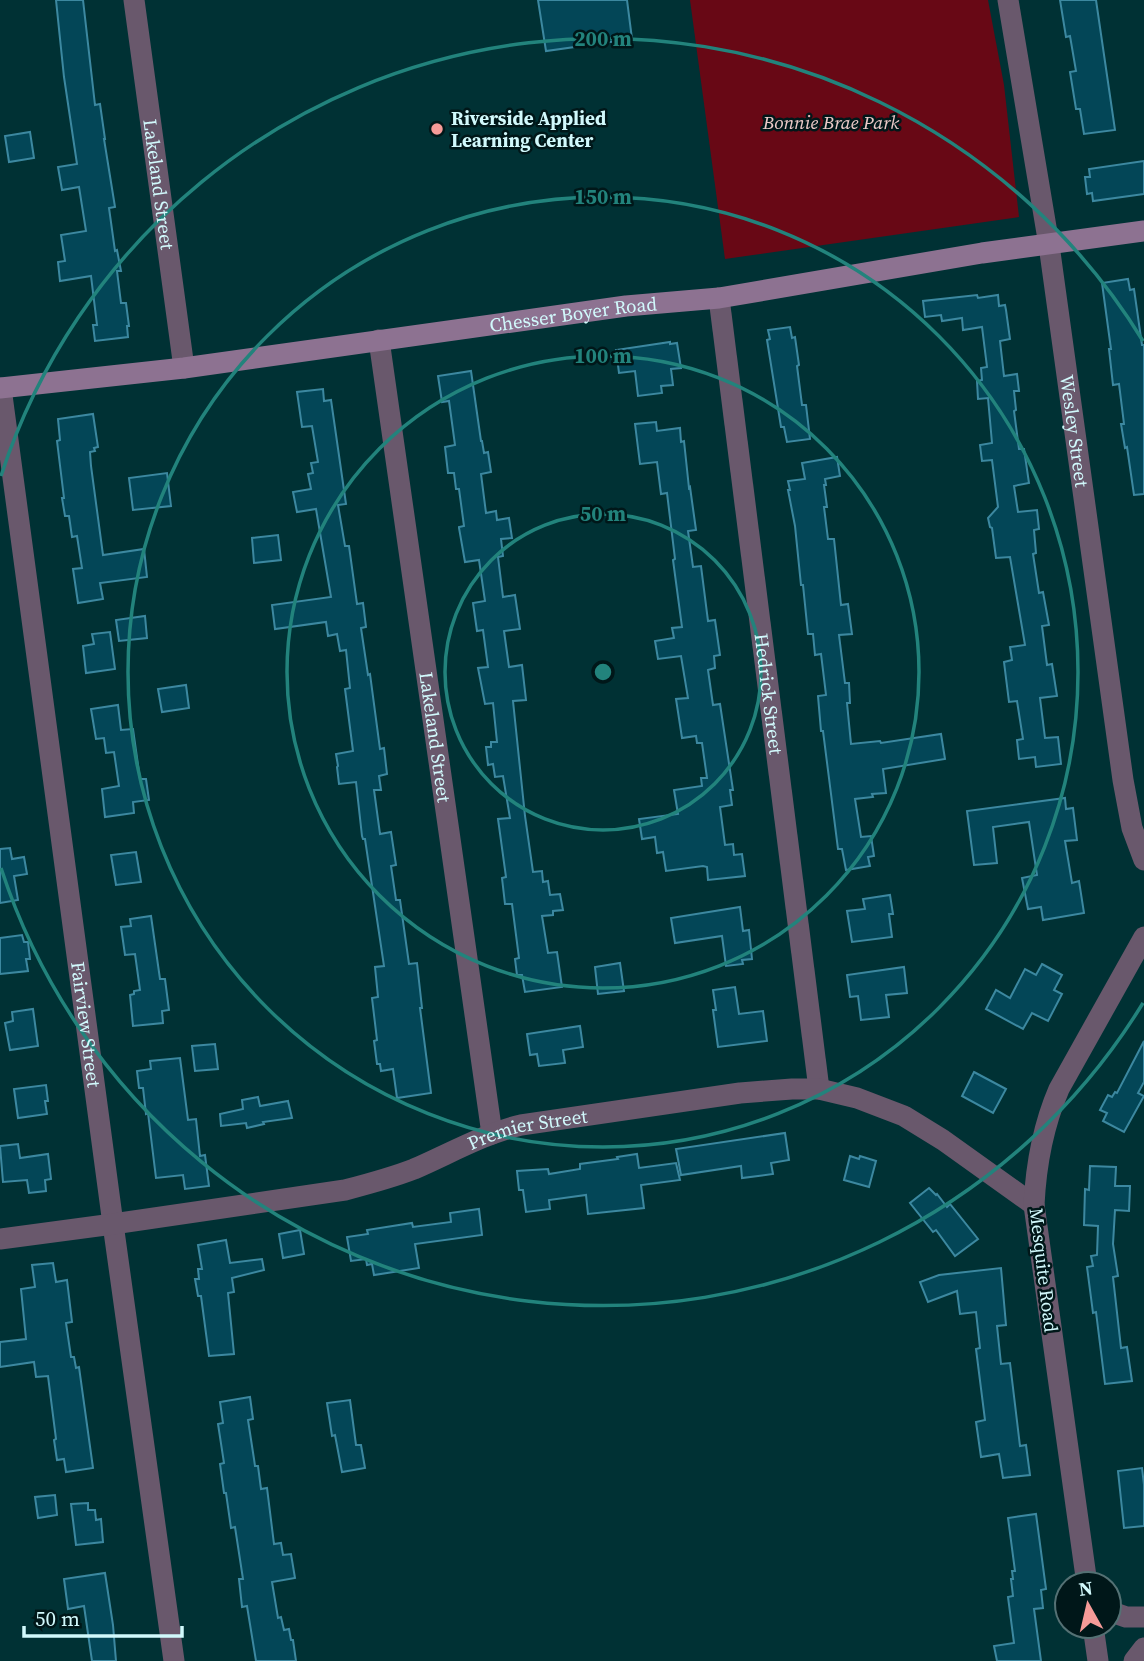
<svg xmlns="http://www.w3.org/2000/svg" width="1144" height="1661" font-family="'Source Serif 4',serif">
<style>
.green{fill:#680815}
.building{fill:#034657;stroke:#3c88a0;stroke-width:2}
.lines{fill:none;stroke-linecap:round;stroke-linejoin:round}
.street{stroke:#69586c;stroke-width:21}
.secondary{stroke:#8d7291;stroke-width:21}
.ring{fill:none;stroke:#22837c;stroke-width:3.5}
.poi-dot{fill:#f59b98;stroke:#001719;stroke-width:2.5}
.labels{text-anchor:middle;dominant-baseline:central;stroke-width:5;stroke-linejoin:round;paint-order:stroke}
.poi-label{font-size:19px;font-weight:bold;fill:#d1f9fc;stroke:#001719;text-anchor:start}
.park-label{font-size:19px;font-style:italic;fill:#edcbc9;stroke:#001719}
.street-label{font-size:19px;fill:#d1f9fc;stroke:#001719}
.centre{fill:#22837c;stroke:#001719;stroke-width:3.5}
.ring-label{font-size:21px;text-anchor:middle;font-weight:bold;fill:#22837c;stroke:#001719;stroke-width:5;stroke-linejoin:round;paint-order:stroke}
</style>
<rect width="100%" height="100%" fill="#003134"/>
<path class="green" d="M690 0H988L1004 85 1019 217 725 259Z"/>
<g class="building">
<path d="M56 0H83L95 105 100 104 105 139H104L115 207 109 208 115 251 117 250 121 271H117L121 303H126L129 326H127L128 337 95 341 93 325H97L91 276 60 281 58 262 65 261 61 235 86 231 79 187 62 190 58 167 77 164 64 77Z"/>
<path d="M538 0H627L632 39 546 51Z"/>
<path d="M1060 0H1096L1115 130 1084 134 1080 109H1076L1070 72 1076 71 1070 36 1066 37Z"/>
<path d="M30 132 34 158 9 162 5 136Z"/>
<path d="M1144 161V194L1093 201 1092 193 1087 194 1085 177H1090L1089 169Z"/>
<path d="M1128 279 1130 290 1134 289 1142 345H1144V494L1134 495 1127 447 1125 448 1121 424H1124L1119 384 1113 385 1109 349H1111L1102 283Z"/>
<path d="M977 295 978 298 998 295 999 306 1005 305 1006 310 1010 339 1000 341 1004 376 1017 374 1019 391H1014L1016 410 1014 411 1019 449H1024L1029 483 1014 486 1018 512 1037 510 1039 529 1034 530 1036 553 1033 554 1039 593 1043 592 1049 625 1042 626 1047 665 1052 664 1057 696 1040 698 1045 738 1058 737 1061 764 1036 767 1035 757 1019 759 1017 740 1023 739 1017 701 1009 702 1004 662 1012 660 1010 647 1025 645 1010 557 996 558 992 528 990 527 988 518 998 507 992 460 982 461 980 445 992 443 988 398 978 399 977 381 982 380 981 368 987 367 982 327 963 330 962 318 942 321 941 315 925 317 923 301Z"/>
<path d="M790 327 792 338 795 337 799 365 797 366 802 405H806L810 439 787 442 784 427H781L767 340 770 339 768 330Z"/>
<path d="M670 342V344L677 343 681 368 671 369 673 385 661 386 662 393 638 396 635 371 619 373 616 350Z"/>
<path d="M471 371 481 441H482L484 453 488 452 491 472 481 474 486 513 496 511 497 520 509 518 512 538 501 539 503 556 498 557 503 597 515 595 520 629 504 631 509 667 522 665 526 700 513 701 525 816 533 872 542 871 543 882 548 881 550 895 560 894 563 910 553 911V915L542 916 548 953 557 952 562 987 525 992 522 975H517L515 959 519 958 512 904H505L502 878 506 877 498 819 510 818 503 776 495 777 493 764 488 765 486 747H491V742H497L493 703 485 704 478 668 488 667 483 630 477 631 473 603 485 601 479 560 465 562 459 528V527L464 526 459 489H456L454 473H448L445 447 455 445 449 401 442 402 438 376Z"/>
<path d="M323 389 324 401 331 400 346 504 338 505 345 546H349L357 604 363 603 366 627 361 628 368 675 370 674 380 749 384 748 387 774 379 776 381 790H374L380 834 391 832 396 865 391 866 396 900H400L409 964 417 963 422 1008H420L431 1093 397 1098 393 1069 381 1071 380 1064H377L374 1041 377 1040 372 998 378 997 375 967 384 966 365 839H363L362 836 356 782 339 784 337 767 338 766 336 754 353 751 345 689 350 688 346 650 340 651 337 634 328 636 326 622 275 629 272 605 331 597 316 509 297 512 293 492 311 489 308 474 313 473 311 463 318 462 312 426 302 427 297 392Z"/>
<path d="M93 414 98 447 94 448 95 451 90 452 91 466 103 555 144 549 147 577 100 583 103 599 78 603 73 569 82 568 77 536 72 537 69 516H65L62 498H64L57 441 60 440 58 419Z"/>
<path d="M656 422 657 431 680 428 681 442 684 441 689 488 690 487 696 530 688 531 693 567 701 566 708 621 715 620 720 655 714 656 715 668 708 670 713 705 720 704 733 790H730L732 805 720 807 725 845 733 844 734 855 742 854 745 876 708 880 707 867 703 866 666 871 663 852 657 853 655 837 642 839 639 819 678 814 674 790 702 786 701 778H707L702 743H697L696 736 682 738 676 699 688 698 681 656 658 659 655 641 674 638 672 628 682 627 673 560 675 559 667 493 661 494 657 462 640 464 635 424Z"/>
<path d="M837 457 840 476 825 479 826 485H824L827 507H824L828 539H834L841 605 848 604 852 634 839 635 845 683H849L850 703H847L851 744 880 741 881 743 941 734 945 759 883 769 886 793 872 794 873 797 855 799 861 837 871 836 874 856 868 857 870 866 846 870 842 849H838L823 731H821L818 696 826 695 821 654 815 655 813 634H808L803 585H801L795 526 788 490H790L788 481 805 479 802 463Z"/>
<path d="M167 473 171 506 133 510 129 478Z"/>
<path d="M278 535 281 560 254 563 252 538Z"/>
<path d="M145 616 147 638 119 641 116 620Z"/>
<path d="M110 632 115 669 86 673 83 646 94 644 92 634Z"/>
<path d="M186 685 189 708 162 712 158 689Z"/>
<path d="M118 705 121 730 133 729 140 779H146L149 800 133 802 134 813 105 817 102 789 119 786 114 752 106 753 104 738 96 739 91 709Z"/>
<path d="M1065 798 1066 809 1073 808 1077 840 1065 841 1072 883 1079 881 1084 913 1043 920 1041 907 1028 909 1022 878 1037 875 1029 822 993 827 997 863 974 865 967 811Z"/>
<path d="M10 848 12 859 24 857 27 874 14 876 18 900 0 903V849Z"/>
<path d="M136 852 141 882 116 885 111 855Z"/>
<path d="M890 895 893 914H889L892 937 852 942 847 911 865 909 863 899Z"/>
<path d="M740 907 743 931 749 930 752 959 742 960 743 964 726 966 722 936 675 943 671 918Z"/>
<path d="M151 916 160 979H165L169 1010 162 1011 163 1023 133 1026 130 995 134 994V991L140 990 135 954 125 955 121 927 131 926 130 919Z"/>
<path d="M22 935 24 942H28L30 959H26L28 971 0 974V938Z"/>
<path d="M620 963 624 991 598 994 595 967Z"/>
<path d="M1042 964 1062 975 1054 990 1062 994 1048 1021 1032 1013 1023 1029 986 1009 996 990 1010 998 1025 969 1036 975Z"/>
<path d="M904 967 907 993 886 995 889 1017 861 1020 858 996 850 997 847 975Z"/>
<path d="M735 987 739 1014 763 1011 767 1041 718 1047 713 1010H716L713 990Z"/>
<path d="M33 1009 38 1046 10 1050 5 1023 13 1021 12 1012Z"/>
<path d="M580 1026 583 1047 563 1050 565 1063 539 1066 537 1054 530 1055 527 1034Z"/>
<path d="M1144 1041V1082L1138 1093 1144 1096 1124 1132 1103 1121 1107 1113 1100 1110 1108 1095 1112 1097 1115 1092 1117 1093Z"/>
<path d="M215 1044 218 1069 195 1071 192 1046Z"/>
<path d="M180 1058 188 1120 196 1119 200 1156 205 1155 209 1186 185 1189 183 1175 156 1178 148 1113 146 1114 143 1088H139L137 1071 151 1069 150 1061Z"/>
<path d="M974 1072 1006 1089 993 1113 962 1096Z"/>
<path d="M46 1085 48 1101H45L47 1114 18 1118 14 1089Z"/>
<path d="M258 1097 260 1106 288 1101 292 1118 263 1122 264 1124 247 1128 246 1123 221 1126 220 1114 243 1109 242 1100Z"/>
<path d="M785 1133 789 1160 771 1163 773 1174 742 1178 741 1166 681 1175 676 1149Z"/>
<path d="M18 1144 20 1158 48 1154 51 1179 45 1180 46 1191 29 1193 27 1180 3 1182 0 1146Z"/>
<path d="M637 1154 639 1168 676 1163 680 1180 641 1185 644 1208 588 1214 586 1195 549 1200 550 1209 526 1212 523 1190H519L517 1171 548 1169 549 1174 580 1169V1164L618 1159 617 1157Z"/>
<path d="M850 1156 859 1159 860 1156 876 1161 869 1187 844 1180Z"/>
<path d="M1090 1166 1116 1167 1115 1186H1130L1129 1211 1115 1210 1113 1244 1118 1276 1113 1277 1121 1348 1127 1347 1132 1381 1105 1384 1096 1312 1093 1313 1087 1267 1093 1266 1091 1256 1097 1255 1098 1226 1084 1225 1085 1189 1089 1190Z"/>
<path d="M929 1188 936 1195 937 1194 947 1207 950 1204 978 1239 955 1256 936 1230 933 1232 910 1203Z"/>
<path d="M479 1209 482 1235 415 1244 419 1268 374 1275 372 1264 367 1265 366 1259 351 1261 347 1237 368 1234 367 1230 412 1223 413 1227 451 1222 450 1213Z"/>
<path d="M300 1230 304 1254 283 1258 279 1234Z"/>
<path d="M226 1240 230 1263 262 1259 264 1270 232 1278 234 1292 228 1293 234 1354 209 1356 201 1296H198L195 1279H199L198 1269H202L198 1245Z"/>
<path d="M53 1263 56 1282 67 1280 72 1322 66 1323 71 1357H74L76 1368 79 1367 93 1468 66 1472 64 1459 57 1460 54 1440 56 1439 48 1376 36 1377 34 1362 0 1367V1342L26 1339 21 1289 35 1287 32 1265Z"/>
<path d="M1001 1268 1006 1325 997 1326 1001 1364 1010 1363 1020 1446 1026 1445 1030 1475 1003 1478 999 1454 981 1457 976 1422 985 1420 976 1349 980 1348 976 1312 960 1314 957 1291 928 1302 920 1282 939 1275Z"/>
<path d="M250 1397 253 1419 248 1420 254 1459 255 1466H258L261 1489 267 1488 274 1544 281 1543 283 1555 291 1554 295 1578 272 1582 278 1618 281 1617 284 1630 289 1629 291 1640H293L296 1661H256L247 1606 242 1607 239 1579H243L235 1527 231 1528 226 1493H224L220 1464 224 1463 218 1424 223 1423 220 1402Z"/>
<path d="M350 1400 356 1445H361L365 1468 342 1472 335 1435 332 1436 327 1403Z"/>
<path d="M1142 1468 1144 1485V1526L1124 1528 1118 1471Z"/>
<path d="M55 1495 57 1515 38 1518 35 1497Z"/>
<path d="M88 1503V1510H95L96 1520 101 1519 103 1542 76 1545 71 1504Z"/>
<path d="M1036 1514 1046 1589 1041 1590 1043 1608 1034 1609 1041 1661H997L994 1646 1014 1643 1008 1597 1013 1596 1011 1579H1013L1012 1571H1015L1008 1518Z"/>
<path d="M105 1573 113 1625 116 1661H92L84 1606 68 1609 64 1579Z"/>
</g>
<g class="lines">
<g class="street">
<path id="s1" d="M134 0 184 368"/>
<path id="s2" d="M1008 0 1049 245 1123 780 1132 828 1144 860"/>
<path id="s3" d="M719 298 819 1089"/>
<path id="s4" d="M379 340 492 1134"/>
<path id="s5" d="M1 388 113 1224 174 1661"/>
<path id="s6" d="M0 1239 113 1224 345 1190C368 1184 391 1178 414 1169 449 1154 483 1134 521 1125L740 1093 792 1089H819L857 1098 904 1116 943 1140 1034 1205"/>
<path d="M1087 1584 1034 1205C1036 1164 1043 1126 1059 1089L1144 937"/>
<path d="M1109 1611 1126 1617H1144"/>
<path d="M1093 1626 1098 1661"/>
<path d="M1134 1661 1144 1648"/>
</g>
<path class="secondary" id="s7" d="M0 388 184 368 626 306 719 298 982 253 1144 231"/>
</g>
<g class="ring">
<circle cx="603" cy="672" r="158"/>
<circle cx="603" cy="672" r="316"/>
<circle cx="603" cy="672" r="475"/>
<path d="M1143 1003A633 633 0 0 1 1 868M1 476A633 633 0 0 1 1143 341"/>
</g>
<circle class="poi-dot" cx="437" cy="129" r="7"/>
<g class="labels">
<g class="poi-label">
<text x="451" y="118">Riverside Applied<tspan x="451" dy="22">Learning Center</tspan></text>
</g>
<g class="park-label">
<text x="831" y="122">Bonnie Brae Park</text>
</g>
<g class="street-label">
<text stroke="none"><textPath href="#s1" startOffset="186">Lakeland Street</textPath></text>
<text stroke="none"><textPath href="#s7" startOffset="578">Chesser Boyer Road</textPath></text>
<text stroke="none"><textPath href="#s2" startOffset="436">Wesley Street</textPath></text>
<text stroke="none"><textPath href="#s3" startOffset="399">Hedrick Street</textPath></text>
<text stroke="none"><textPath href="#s4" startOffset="401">Lakeland Street</textPath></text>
<text stroke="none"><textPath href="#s5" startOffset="642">Fairview Street</textPath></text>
<text stroke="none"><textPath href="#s6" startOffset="542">Premier Street</textPath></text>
<text transform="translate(1044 1270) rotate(83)">Mesquite Road</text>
</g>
</g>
<circle cx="603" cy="672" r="10" class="centre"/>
<g class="ring-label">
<text x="603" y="46">200 m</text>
<text x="603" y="204">150 m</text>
<text x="603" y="363">100 m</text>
<text x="603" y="521">50 m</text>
</g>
<g transform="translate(1088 1605) rotate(352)"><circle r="33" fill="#001719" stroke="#547174" stroke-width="2"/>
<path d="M0-5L12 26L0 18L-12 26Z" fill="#f59b98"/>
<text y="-10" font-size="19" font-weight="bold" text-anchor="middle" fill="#d1f9fc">N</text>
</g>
<path d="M24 1626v10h158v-10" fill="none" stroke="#d1f9fc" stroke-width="3.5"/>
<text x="35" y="1626" font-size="21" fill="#d1f9fc" stroke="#001719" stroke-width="5" paint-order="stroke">50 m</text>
</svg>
